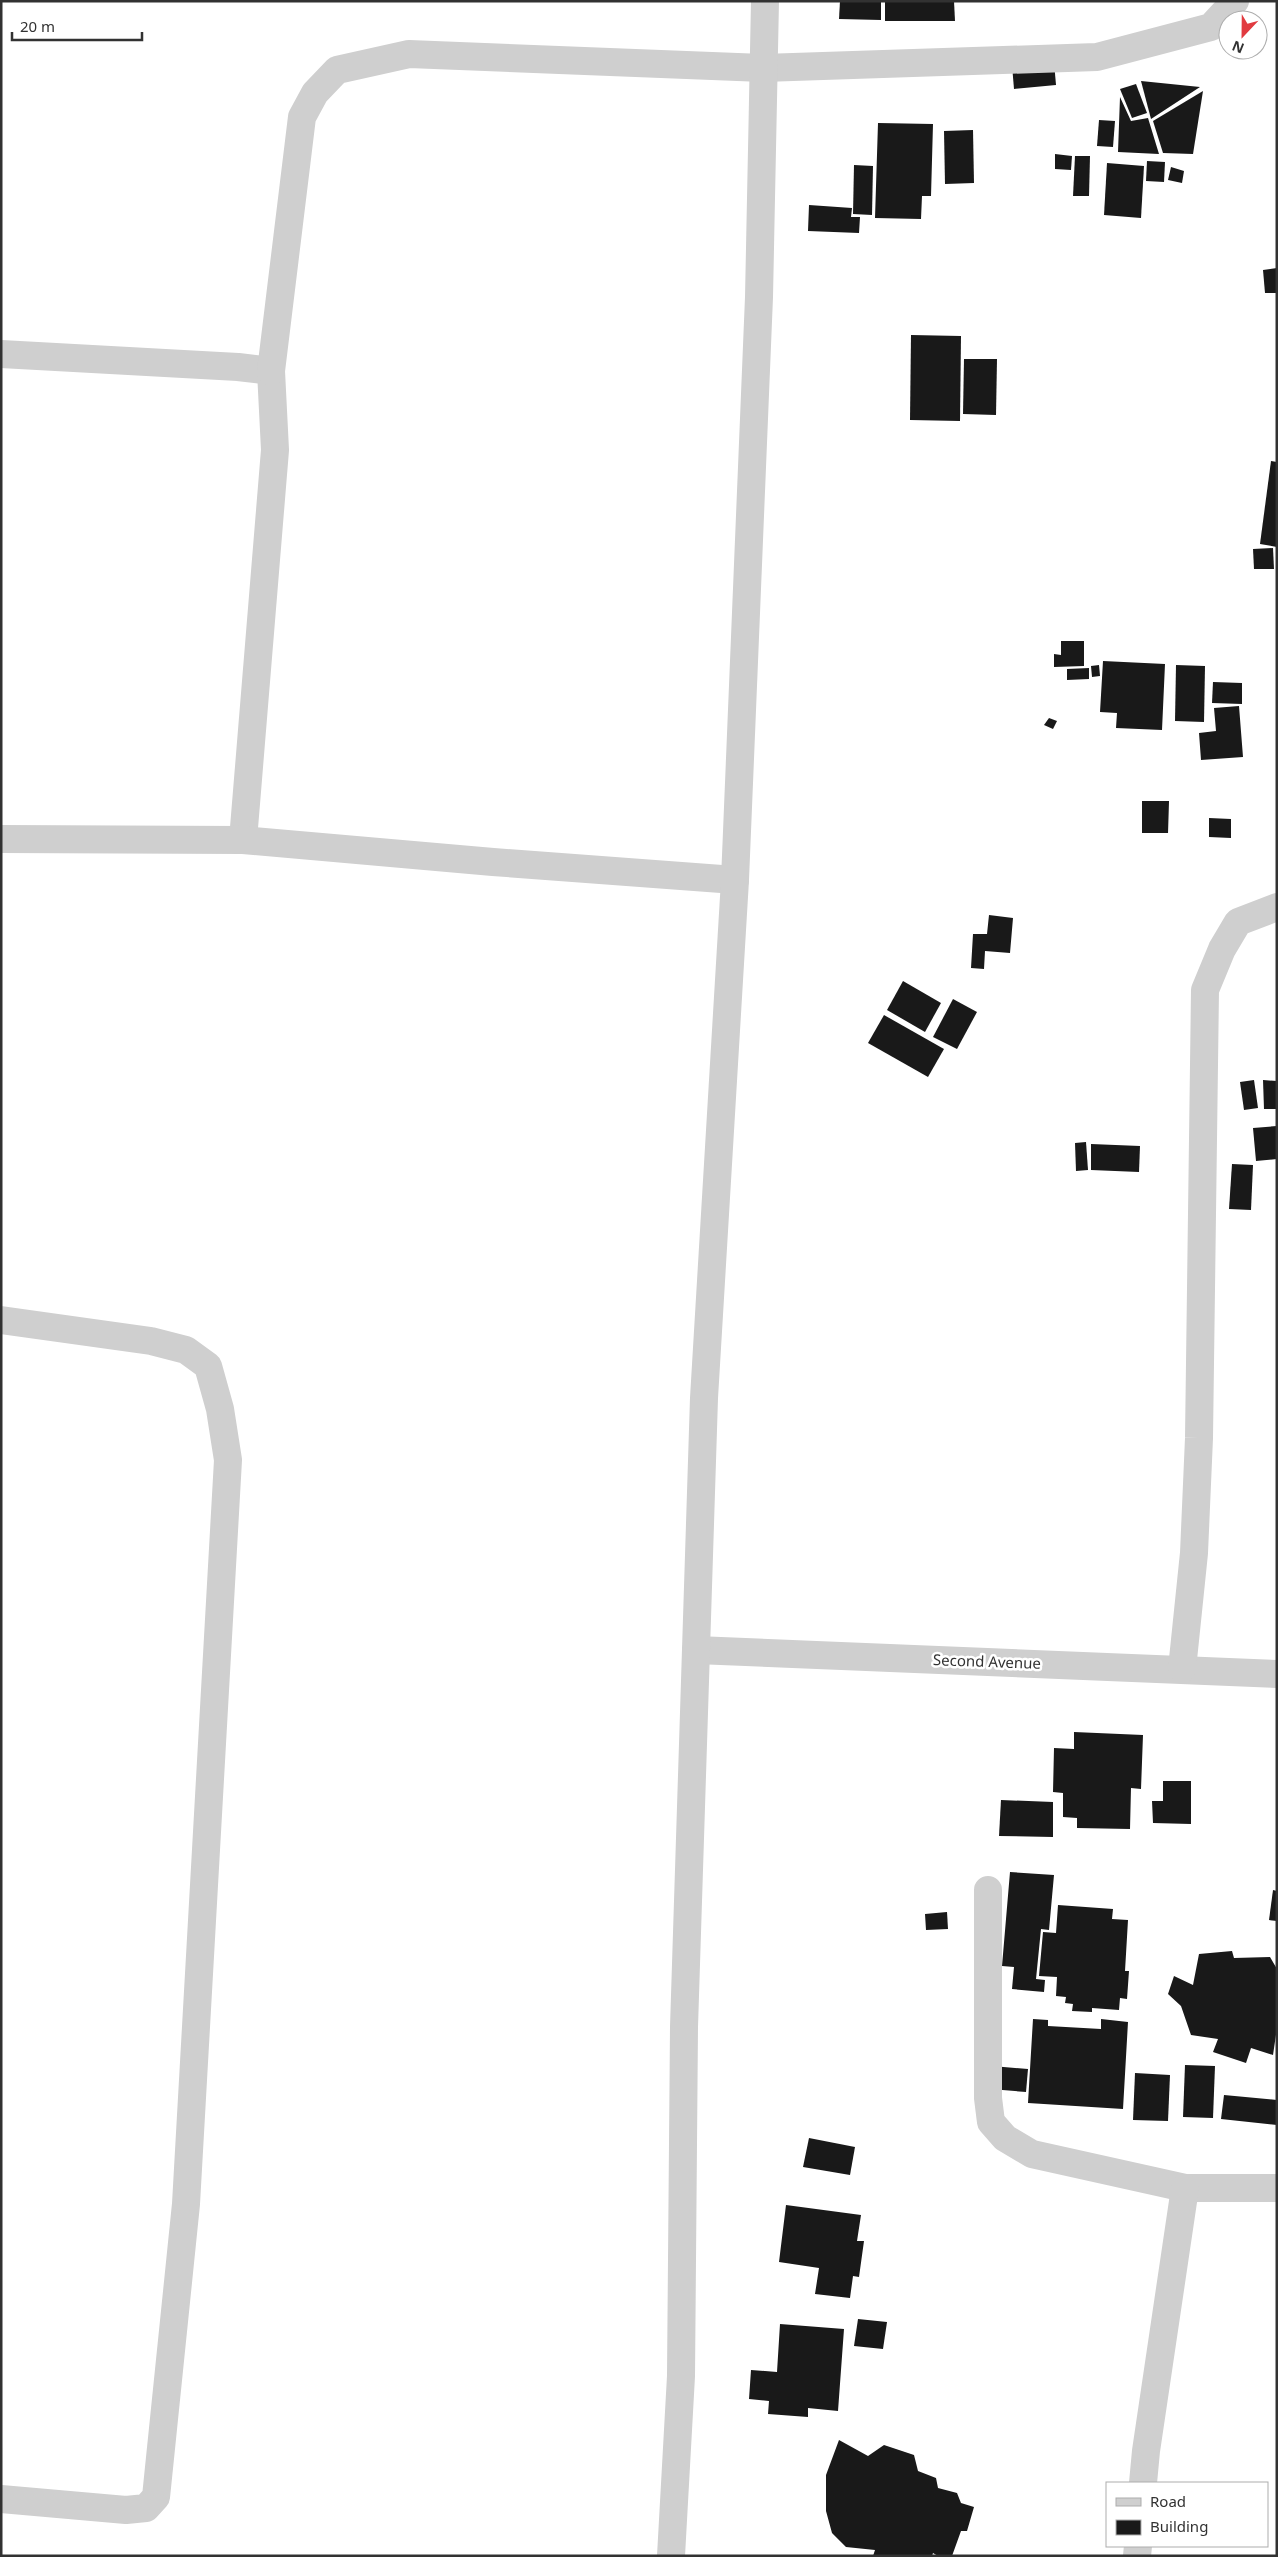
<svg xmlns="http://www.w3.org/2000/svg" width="1278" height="2557" font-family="'Noto Sans',sans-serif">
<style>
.building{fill:#191919}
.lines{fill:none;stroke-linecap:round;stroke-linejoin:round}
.minor{stroke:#cfcfcf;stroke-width:28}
.labels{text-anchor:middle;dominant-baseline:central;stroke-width:5;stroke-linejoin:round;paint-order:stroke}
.street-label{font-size:15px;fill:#323232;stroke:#fff}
</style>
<rect width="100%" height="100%" fill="#fff"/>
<g class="building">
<path d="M840 1H881V20L839 19Z"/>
<path d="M885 1H954L955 21H885Z"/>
<path d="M1054 62 1056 85 1014 89 1012 65Z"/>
<path d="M1141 81 1200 87 1151 119Z"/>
<path d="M1136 84 1147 113 1132 118 1120 89Z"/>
<path d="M1203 91 1193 154 1163 153 1153 121Z"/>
<path d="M1120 97 1131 121 1148 118 1159 154 1118 152Z"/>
<path d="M1099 120 1115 121 1113 147 1097 146Z"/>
<path d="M878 123 933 124 931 196H922L921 219 875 218Z"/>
<path d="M973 130 974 183 945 184 944 131Z"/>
<path d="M1055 154 1072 156 1071 170 1055 169Z"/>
<path d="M1075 156H1090L1089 196H1073Z"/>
<path d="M1147 161 1165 162 1164 182 1146 181Z"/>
<path d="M1107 163 1144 166 1141 218 1104 215Z"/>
<path d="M854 165 873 166 872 215 853 214Z"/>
<path d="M1171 167 1184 171 1182 183 1168 180Z"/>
<path d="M809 205 852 208 851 217H860L859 233 808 231Z"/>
<path d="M1277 268 1276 293H1265L1263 270Z"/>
<path d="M911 335 961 336 960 421 910 420Z"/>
<path d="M964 359H997L996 415 963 414Z"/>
<path d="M1271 461 1277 462V547L1260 544Z"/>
<path d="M1273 548 1274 569H1254L1253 549Z"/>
<path d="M1061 641H1084V666L1054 667V654L1061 655Z"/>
<path d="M1103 661 1165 664 1162 730 1116 728 1117 713 1100 712Z"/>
<path d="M1099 665 1100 676 1092 677 1091 666Z"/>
<path d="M1176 665 1205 666 1204 722 1175 721Z"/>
<path d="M1089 668V679L1067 680V669Z"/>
<path d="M1213 682 1242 683V704L1212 703Z"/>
<path d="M1239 706 1243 757 1201 760 1199 733 1216 731 1214 708Z"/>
<path d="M1049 718 1057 721 1053 729 1044 725Z"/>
<path d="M1142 801H1169L1168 833H1142Z"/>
<path d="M1209 818 1231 819V838L1209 837Z"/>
<path d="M989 915 1013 918 1010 953 985 951 984 969 971 968 973 934H987Z"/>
<path d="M903 981 941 1003 925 1032 887 1010Z"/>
<path d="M953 999 977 1012 957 1049 933 1037Z"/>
<path d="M884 1015 944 1049 928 1077 868 1043Z"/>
<path d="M1254 1080 1258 1108 1244 1110 1240 1082Z"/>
<path d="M1263 1080 1277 1081V1109H1264Z"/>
<path d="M1277 1126V1159L1256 1161 1253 1128Z"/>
<path d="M1086 1142 1088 1170 1076 1171 1075 1143Z"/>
<path d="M1091 1144 1140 1146 1139 1172 1091 1170Z"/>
<path d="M1232 1164 1253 1165 1251 1210 1229 1209Z"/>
<path d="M1074 1732 1143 1735 1141 1789 1131 1788 1130 1829 1077 1828V1818L1063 1817V1793L1053 1792 1054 1748 1074 1749Z"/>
<path d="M1163 1781H1191V1824L1153 1823 1152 1801H1163Z"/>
<path d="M1001 1800 1053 1802V1837L999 1836Z"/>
<path d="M1010 1872 1054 1875 1049 1930 1041 1929 1036 1979 1045 1980 1044 1992 1012 1989 1014 1967 1002 1966Z"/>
<path d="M1273 1890 1277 1891V1921L1269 1920Z"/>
<path d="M1058 1905 1113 1909 1112 1919 1128 1920 1125 1971H1129L1127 1999 1120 1998 1119 2010 1092 2008V2012L1072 2011 1073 2004 1065 2003 1066 1997 1056 1996 1057 1977 1039 1976 1043 1932 1056 1933Z"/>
<path d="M947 1912 948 1929 926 1930 925 1914Z"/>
<path d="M1232 1951 1234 1958 1270 1957 1277 1969V2028L1273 2055 1251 2048 1246 2063 1213 2052 1218 2039 1191 2035 1181 2006 1168 1994 1174 1976 1193 1985 1199 1954Z"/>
<path d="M1033 2019 1048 2020V2026L1101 2029V2019L1128 2022 1123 2109 1028 2103Z"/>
<path d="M1185 2065 1215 2066 1213 2118 1183 2117Z"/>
<path d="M992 2066 1028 2069 1026 2092 990 2089Z"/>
<path d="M1135 2073 1170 2075 1168 2121 1133 2120Z"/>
<path d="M1224 2095 1277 2100V2125L1221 2119Z"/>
<path d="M809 2138 855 2147 850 2175 803 2167Z"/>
<path d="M786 2205 861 2215 857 2241H864L859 2277 853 2276 850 2298 815 2294 819 2268 779 2262Z"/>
<path d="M858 2319 887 2322 883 2349 854 2346Z"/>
<path d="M780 2324 844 2329 838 2411 808 2408V2417L768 2414 769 2401 749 2399 751 2370 777 2372Z"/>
<path d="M839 2440 868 2456 884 2445 914 2455 918 2471 936 2478 938 2488 957 2493 961 2503 974 2507 967 2531H961L952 2556H938L933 2553 932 2556H873L875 2550 846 2547 832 2533 826 2511V2475Z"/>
</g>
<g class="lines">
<g class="minor">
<path d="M1 354 238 367 271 371 275 450 243 840"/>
<path d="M271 371 302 117 315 93 337 70 409 54 763 68 1097 57 1211 27 1235 1"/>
<path d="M1 839 243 840 493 862 735 880"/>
<path d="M1 1320 151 1341 186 1350 208 1366 220 1409 228 1460 186 2204 156 2497 146 2508 126 2510 1 2499"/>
<path d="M696 1650 1277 1674"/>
<path d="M1182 1669 1194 1553 1199 1438 1205 990 1222 949 1238 922 1277 907"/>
<path d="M988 1890V2098L991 2122 1005 2138 1032 2154 1185 2188H1277"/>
<path d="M1143 2483 1146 2451 1185 2188"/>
<path d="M671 2556 681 2376 684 2027 704 1398 735 880 759 297 765 1"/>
<path d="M1137 2556 1138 2546"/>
</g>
</g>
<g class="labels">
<g class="street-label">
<text transform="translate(987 1661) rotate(2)">Second Avenue</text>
</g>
</g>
<rect width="1278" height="2557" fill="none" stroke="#323232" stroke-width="5"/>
<rect x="1106" y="2482" width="162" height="65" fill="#ffffff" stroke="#adadad"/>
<rect x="1116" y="2498" width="25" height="8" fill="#cfcfcf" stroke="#adadad"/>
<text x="1150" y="2507" font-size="15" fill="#323232">Road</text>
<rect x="1116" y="2520" width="25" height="15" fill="#191919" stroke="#adadad"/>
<text x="1150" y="2532" font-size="15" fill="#323232">Building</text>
<g transform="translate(1243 35) rotate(202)"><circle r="24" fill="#ffffff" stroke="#adadad"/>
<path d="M0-4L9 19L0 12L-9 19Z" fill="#e13b40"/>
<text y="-8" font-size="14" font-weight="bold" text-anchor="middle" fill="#323232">N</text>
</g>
<path d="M12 32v8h130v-8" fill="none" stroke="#323232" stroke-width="2.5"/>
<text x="20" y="32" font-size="15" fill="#323232" stroke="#ffffff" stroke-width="4" paint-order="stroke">20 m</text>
</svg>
